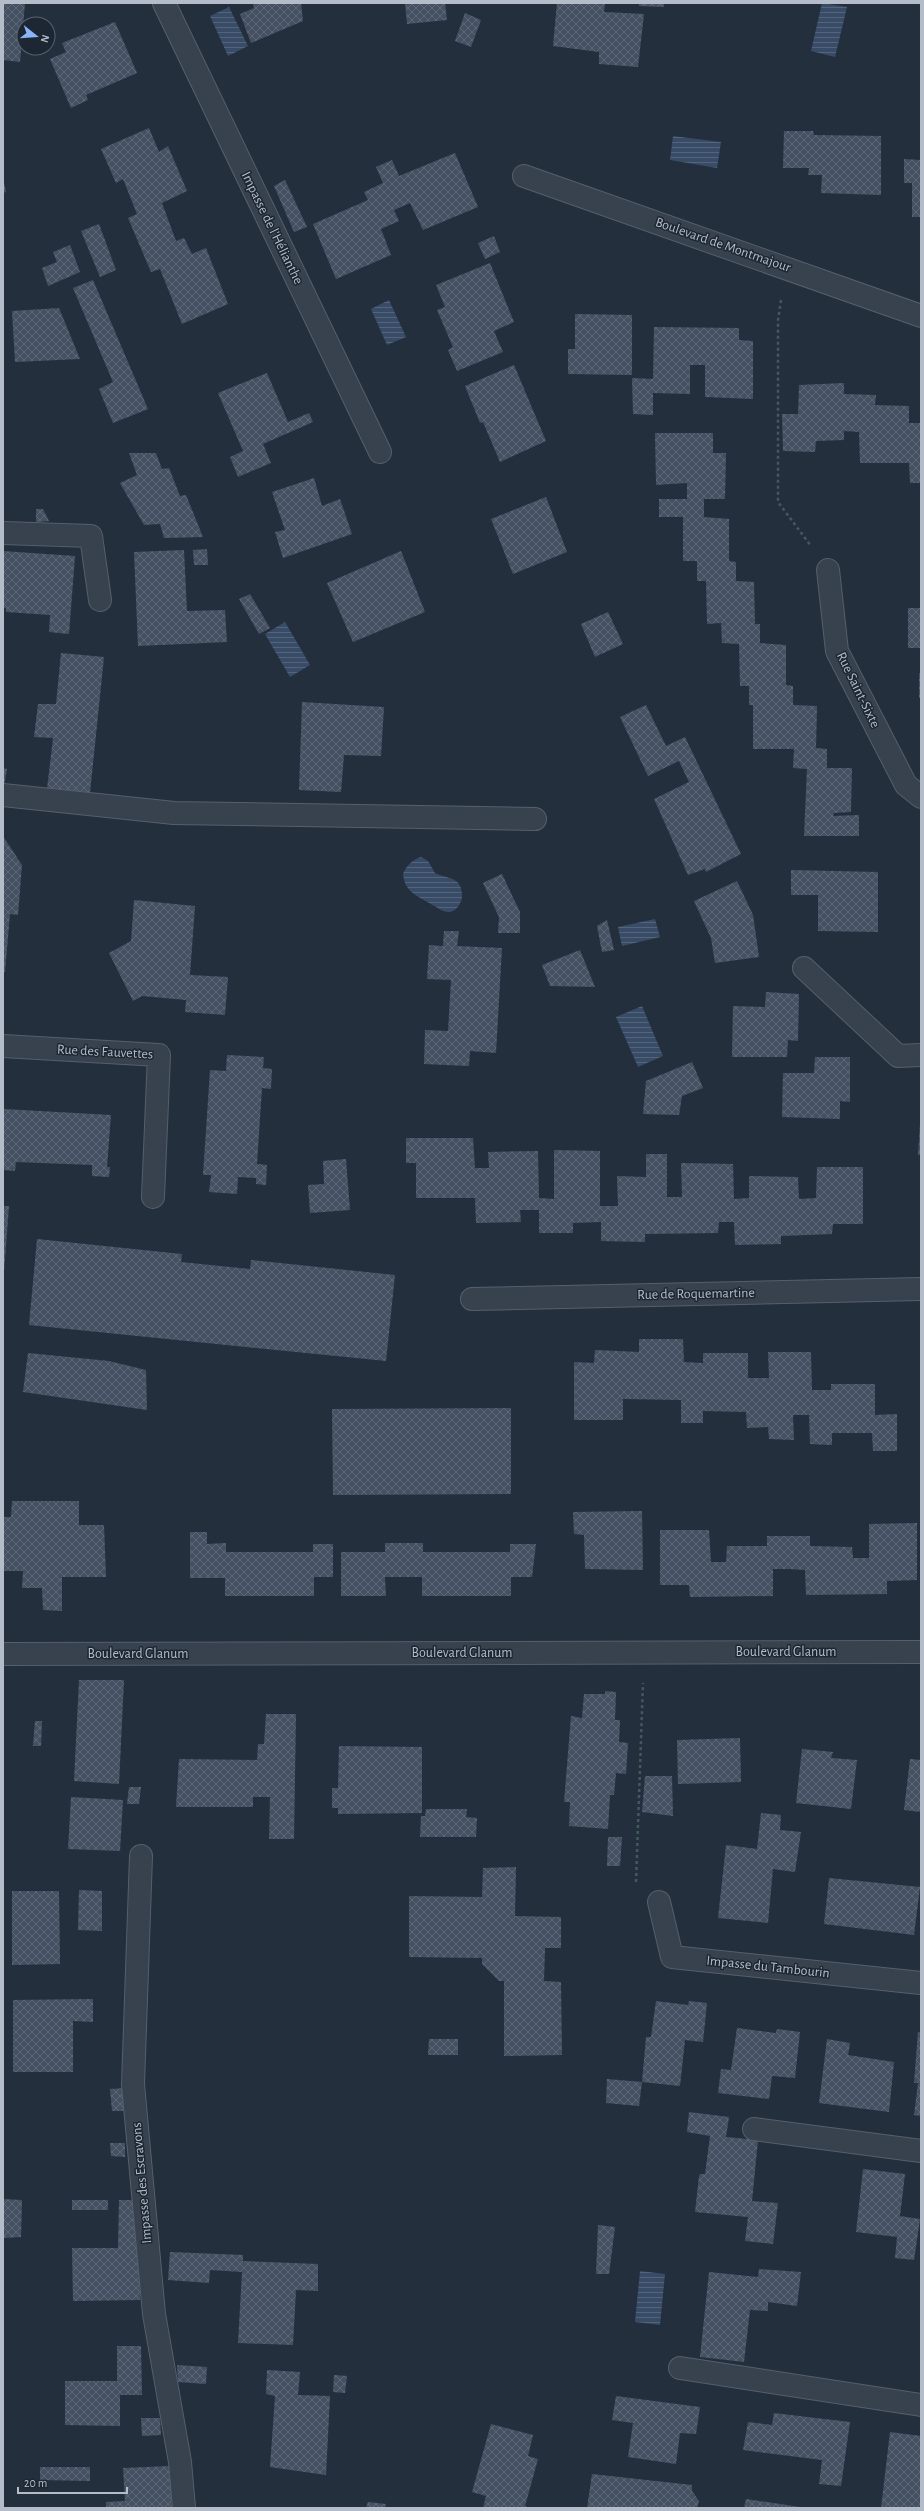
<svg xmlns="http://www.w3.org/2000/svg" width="924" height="2511" font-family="'Alegreya Sans',sans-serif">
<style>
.water{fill:url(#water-rules)}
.building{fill:url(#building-cross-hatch)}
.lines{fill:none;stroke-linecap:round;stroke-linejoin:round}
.minor-casing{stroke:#565f6c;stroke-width:24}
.path{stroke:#44595c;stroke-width:2.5;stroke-dasharray:3 3;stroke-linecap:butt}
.minor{stroke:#38414e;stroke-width:22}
.labels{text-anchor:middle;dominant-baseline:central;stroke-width:3;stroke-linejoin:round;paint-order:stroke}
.street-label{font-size:14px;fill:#b4bcc9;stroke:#1d2633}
</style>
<defs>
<pattern id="water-rules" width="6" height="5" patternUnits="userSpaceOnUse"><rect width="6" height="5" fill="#394c67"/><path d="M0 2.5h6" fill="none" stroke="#53647b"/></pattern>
<pattern id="building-cross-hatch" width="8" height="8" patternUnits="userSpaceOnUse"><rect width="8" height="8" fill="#455162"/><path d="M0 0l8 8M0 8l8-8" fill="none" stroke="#5d6877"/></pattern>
</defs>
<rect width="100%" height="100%" fill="#242f3e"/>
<g class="water">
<path d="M822 3 847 7 835 57 811 51Z"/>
<path d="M229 7 248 46 228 56 210 16Z"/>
<path d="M673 136 721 142 717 168 670 160Z"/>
<path d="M389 300 406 337 387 345 371 309Z"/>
<path d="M285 622 310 665 290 677 265 634Z"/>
<path d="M421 857 428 861 435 873C450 880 463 876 462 899 453 921 442 910 429 903 416 895 405 892 403 874 406 866 412 860 421 857Z"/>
<path d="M655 919 660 937 622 946 618 927Z"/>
<path d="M642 1006 663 1056 638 1067 616 1017Z"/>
<path d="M640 2271 665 2274 660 2325 635 2322Z"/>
</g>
<g class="building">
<path d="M3 3H25L20 62 3 60Z"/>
<path d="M253 3H301L303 21 251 43 240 14 254 8Z"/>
<path d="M405 3H445L447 20 407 24Z"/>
<path d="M557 3H605L604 12 644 14 638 67 599 64V52L553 46Z"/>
<path d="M639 3H664V7L639 6Z"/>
<path d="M465 13 481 20 471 47 455 41Z"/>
<path d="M115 22 137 73 86 95 88 100 71 108 50 59 66 52 62 43Z"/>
<path d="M149 128 159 152 168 146 187 191 162 203 176 241 184 238 192 254 206 248 228 304 182 324 160 269 151 272 128 218 137 214 123 179 116 183 101 149Z"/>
<path d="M784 131H813L814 135 881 136V195L821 193 822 175H808L809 168H783Z"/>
<path d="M455 153 478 207 423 230 410 203 394 210 399 221 381 229 391 255 336 279 313 224 368 200 364 192 383 183 376 167 392 160 399 176Z"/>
<path d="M904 159 921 160V217H912V183H904Z"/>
<path d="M3 177 6 192 3 193Z"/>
<path d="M285 180 307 227 294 232 274 186Z"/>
<path d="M99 224 116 270 100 277 81 231Z"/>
<path d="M494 236 500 252 485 259 478 243Z"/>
<path d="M70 245 80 272 48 286 42 268 57 262 53 252Z"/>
<path d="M490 263 514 322 494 331 503 352 457 371 448 350 453 347 437 310 445 307 436 285Z"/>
<path d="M93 280 148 409 113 423 99 389 113 382 73 288Z"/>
<path d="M59 308 80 359 15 362 12 311Z"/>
<path d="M575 314 632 315V375L568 374V349H575Z"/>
<path d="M654 327 739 328V340L753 341V399L705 397V365H690V394L653 393V415L633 414 632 378 653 379Z"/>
<path d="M514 365 546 441 500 462 483 422 480 423 465 386Z"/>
<path d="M267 373 288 422 309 413 313 422 263 444 271 463 238 477 230 457 243 451 218 393Z"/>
<path d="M844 383V394L876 395 875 405 909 406V423H921V483H910L909 463H860L859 432 844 431V440L816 441 815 452 783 451 782 414H798L799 385Z"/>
<path d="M655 433H713V453H726L725 499H704V517L729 519V561L736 562V581L754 582 755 624H760V643L786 645V685L793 686V705L817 706 816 748 827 749V768H852L851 812 834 813 833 816 859 815V836H804L807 769 793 768 794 749H753V705H749V686H740L739 644 722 643 721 623 707 624 706 581H697V561H683V517H659V499H687V483L656 485Z"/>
<path d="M129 453H156L162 469 169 468 180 496 186 495 203 537 164 538 160 524 144 525 120 483 137 475Z"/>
<path d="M314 478 322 506 340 499 352 534 283 558 275 532 285 530 272 492Z"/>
<path d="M546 497 567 552 513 574 491 519Z"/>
<path d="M36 509H43L49 521 36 522Z"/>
<path d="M207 549 208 565H194L193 550Z"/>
<path d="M184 550 187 611 225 610 227 642 138 646 134 552Z"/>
<path d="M3 551 75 556 69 634 49 632 50 615 6 612V608H3Z"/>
<path d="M401 551 425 612 353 642 327 583Z"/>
<path d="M250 594 270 628 259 634 239 599Z"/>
<rect x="908" y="608" width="13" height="40"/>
<path d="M608 612 623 644 595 657 581 624Z"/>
<path d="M61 653 104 657 90 793 47 789 53 738 34 737 38 704H56Z"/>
<rect x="919" y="673" width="2" height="25"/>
<path d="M302 702 384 707 381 756 344 755 341 792 299 790Z"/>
<path d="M646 705 666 746 685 737 741 854 706 872 705 869 688 875 654 799 689 782 679 761 648 776 620 717Z"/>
<path d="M3 768 7 769 4 786H3Z"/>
<path d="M3 836 22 865 18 915 10 914 5 972H3Z"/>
<path d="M791 870 878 872V932L818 931V895H791Z"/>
<path d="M502 874 520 912V933H498L499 917 483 883Z"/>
<path d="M737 881 753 915 759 957 715 963 711 938 694 901Z"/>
<path d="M134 900 195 906 190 975 228 977 225 1015 185 1012 186 1000 142 996 133 1001 109 953 131 941Z"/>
<path d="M607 920 614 950 602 952 597 926Z"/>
<path d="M444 931H459L457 946 502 948 496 1053 470 1051 469 1066 424 1064 425 1030 448 1031 451 980 427 979 429 945 443 946Z"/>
<path d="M580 950 595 987 550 986 542 965Z"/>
<path d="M766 992 799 994 798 1041 788 1040 787 1057H732L733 1006 765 1007Z"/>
<path d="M227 1055 264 1057 263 1068 272 1069 271 1089 262 1088 257 1164 267 1165 266 1185 256 1184V1178L238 1177 237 1194 209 1192 211 1175H203L210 1070 226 1071Z"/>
<path d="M815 1057H850V1102L840 1101V1119L782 1117 783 1073H814Z"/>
<path d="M692 1062 703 1088 682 1096 679 1115 643 1114 646 1081Z"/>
<path d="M4 1109 111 1115 107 1167H110L109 1177 92 1176V1165L16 1162 15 1171 3 1170Z"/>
<path d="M920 1123H921V1155H918Z"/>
<path d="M406 1138H473L475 1168H489L488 1152 538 1151 539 1198 554 1199V1150L600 1151V1206H618L617 1176 646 1177V1154H667V1197H682L681 1163 733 1164 734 1199 749 1198V1176L798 1177 799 1199 816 1198 817 1167H863V1224H833L832 1234 781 1236V1244L735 1245 734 1222H719L718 1233 645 1234V1242L601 1241V1222L573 1223V1233H539V1210H520L521 1222 476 1223 475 1198H416V1163H406Z"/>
<path d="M346 1159 350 1210 310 1213 308 1185 324 1184 323 1161Z"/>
<path d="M3 1206H9L4 1272H3Z"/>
<path d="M37 1239 182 1254 181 1262 250 1269 251 1260 395 1275 386 1361 29 1325Z"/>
<path d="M639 1339H683L684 1362 703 1363V1353H748V1378H769L768 1352H811L812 1390H831V1384H875V1415L897 1414V1451H873L872 1433H832V1445L810 1444 809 1415H793L794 1440 769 1439 768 1427 747 1428 746 1412 703 1411V1423H681V1400L623 1399V1420H574V1362L594 1363 595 1350 639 1352Z"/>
<path d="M28 1353 109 1361 146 1370 147 1410 23 1392Z"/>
<path d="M511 1408V1494L333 1495 332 1409Z"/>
<path d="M12 1501H79V1525H104L106 1577H62V1611L43 1610 42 1588H22L23 1571H3V1517H11Z"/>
<path d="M642 1511 643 1570 585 1569 584 1535 574 1534 573 1512Z"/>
<path d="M917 1523V1580L887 1581V1594L806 1595 805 1570 789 1569H773V1596L690 1597 689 1585H660V1530H709L711 1562H726L727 1546H767V1536H810V1546L852 1547 853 1558H869V1524Z"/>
<path d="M190 1532H207V1544L226 1543V1552H313V1544H333V1577H314V1596H225V1578H190Z"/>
<path d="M385 1543H423V1552H510V1544H536L532 1577H511V1596H422V1577H385L386 1596H341V1552H385Z"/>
<path d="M79 1680H124L119 1784 74 1781Z"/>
<path d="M605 1691 616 1692 615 1720H620L619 1742 628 1743 626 1774 616 1773 614 1795H610L608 1829 569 1826 570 1802H564L571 1716 582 1718 584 1694H605Z"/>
<path d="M266 1714H296L294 1839H269L270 1797H253V1807H176L179 1759 257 1760 258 1744H264Z"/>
<path d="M35 1721H42L41 1746H33Z"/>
<path d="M740 1738 741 1782 678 1784 677 1740Z"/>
<path d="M339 1746 422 1747V1813L338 1814V1808H332V1788H338Z"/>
<path d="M802 1749 833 1752 831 1758 857 1760 851 1809 796 1803Z"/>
<path d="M910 1759 921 1760V1812L904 1810Z"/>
<path d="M645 1776H672L673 1816 642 1812Z"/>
<path d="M129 1787H141L139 1804H127Z"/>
<path d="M71 1797 123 1800 120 1851 68 1849Z"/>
<path d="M426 1809H467L466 1817 477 1818 476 1837H420L421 1816H425Z"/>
<path d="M761 1813 781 1815 780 1830 801 1832 795 1872 773 1869 768 1923 718 1918 726 1845 757 1849Z"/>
<path d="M608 1837H622L620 1866H607Z"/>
<path d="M516 1867 515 1916 561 1917V1948H545L544 1981 561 1982 562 2055 504 2056V1981H499L482 1964V1958L409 1957V1896L482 1897 483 1868Z"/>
<path d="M829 1878 920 1887 914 1935 824 1924Z"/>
<path d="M79 1890 102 1891V1931L78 1930Z"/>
<path d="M12 1891H59L60 1964 12 1965Z"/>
<path d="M93 1999V2022L73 2021V2072H13V2000Z"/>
<path d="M656 2001 688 2005 689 2001 707 2003 703 2042 685 2040 680 2086 642 2082 639 2106 606 2103 607 2079 642 2082 646 2037H651Z"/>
<path d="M737 2028 776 2033 777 2029 800 2032 795 2078 772 2076 769 2099 718 2093 721 2069 731 2070Z"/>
<path d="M918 2032 921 2033V2116L914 2115 918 2083H914Z"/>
<path d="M429 2039H458V2055H428Z"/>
<path d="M827 2039 850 2043 848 2055 894 2062 889 2112 819 2103Z"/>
<path d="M125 2088 126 2111H112L110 2089Z"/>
<path d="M689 2112 729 2117 726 2137 758 2140 752 2201 778 2203 773 2244 745 2241 748 2217 695 2212 699 2176 700 2174H705L710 2136 687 2132Z"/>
<path d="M110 2143H125V2157L111 2156Z"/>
<path d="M863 2169 905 2174 900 2216 920 2219 914 2260 895 2258 897 2237 856 2232Z"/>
<path d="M3 2199 22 2200 21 2237 3 2238Z"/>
<rect x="72" y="2200" width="36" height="10"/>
<path d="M119 2200H139L140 2300 73 2301 72 2248H118Z"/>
<path d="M598 2225 615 2227 609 2274H596Z"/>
<path d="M170 2252 243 2255V2261L318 2264V2291L296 2290 293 2345 238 2343 242 2272 210 2270 209 2283 168 2280Z"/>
<path d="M759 2269 801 2272 797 2306 768 2302V2311L750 2310 744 2362 700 2357 709 2272 758 2277Z"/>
<path d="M117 2346H141L142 2395H120V2426L65 2425V2381H117Z"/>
<path d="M177 2365 207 2367 206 2384 178 2382Z"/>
<path d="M267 2370 300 2372 298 2395 330 2396 326 2475 270 2467 275 2396 266 2394Z"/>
<path d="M334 2375 347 2376 345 2393 333 2392Z"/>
<path d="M616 2396 700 2407 696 2434 680 2433 676 2464 628 2457 633 2423 612 2420Z"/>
<path d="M774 2413 850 2422 841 2486 819 2484 822 2460 743 2450 748 2422 772 2425Z"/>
<path d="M141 2418H160L161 2435 142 2436Z"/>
<path d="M491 2424 533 2435 528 2456 538 2459 525 2506 529 2508H483L486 2496 472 2492Z"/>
<path d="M890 2432 921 2436 920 2508H881Z"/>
<path d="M170 2466 172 2508H106V2502L125 2501 123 2468Z"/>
<path d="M40 2467H90V2481L40 2480Z"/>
<path d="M592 2474 692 2485V2491L699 2501 697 2508H587Z"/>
<path d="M746 2499 800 2507V2508H744Z"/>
<path d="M368 2502 386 2504 385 2508H366Z"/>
</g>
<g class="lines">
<g class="minor-casing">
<g id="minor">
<path d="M164 3 380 452"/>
<path d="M524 176 921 316"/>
<path d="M3 533 91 536 100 600"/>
<path d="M828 570 837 651 906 785 921 797"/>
<path d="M3 795 174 813 535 819"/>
<path d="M804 968 898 1056 921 1055"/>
<path d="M3 1046 159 1055 153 1197"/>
<path d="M472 1299 921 1289"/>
<path d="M3 1654 921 1652"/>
<path d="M141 1856 133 2084 154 2314 180 2462 184 2508"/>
<path d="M659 1902 672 1957 921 1983"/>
<path d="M754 2129 921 2151"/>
<path d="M680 2368 921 2405"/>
</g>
</g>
<g class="path">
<path d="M781 300 778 320V502L811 546"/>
<path d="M636 1882 643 1683"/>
</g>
<use href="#minor" class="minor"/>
</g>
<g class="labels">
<g class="street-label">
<text transform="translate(272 228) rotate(64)">Impasse de l'Hélianthe</text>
<text transform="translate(723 245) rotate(19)">Boulevard de Montmajour</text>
<text transform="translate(858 690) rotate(64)">Rue Saint-Sixte</text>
<text transform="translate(105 1052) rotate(3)">Rue des Fauvettes</text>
<text transform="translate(696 1294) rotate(-1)">Rue de Roquemartine</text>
<text x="786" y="1652">Boulevard Glanum</text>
<text x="462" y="1653">Boulevard Glanum</text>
<text x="138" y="1654">Boulevard Glanum</text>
<text transform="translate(768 1967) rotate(6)">Impasse du Tambourin</text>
<text transform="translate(142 2183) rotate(-95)">Impasse des Escravons</text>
</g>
</g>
<rect width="924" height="2511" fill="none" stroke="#b4bcc9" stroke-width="8"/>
<g transform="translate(36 36) rotate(107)"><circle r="19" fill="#1d2633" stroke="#59626f"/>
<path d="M0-3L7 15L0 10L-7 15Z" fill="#8ab4f8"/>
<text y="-6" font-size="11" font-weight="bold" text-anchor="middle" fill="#b4bcc9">N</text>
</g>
<path d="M18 2487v6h109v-6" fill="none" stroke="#b4bcc9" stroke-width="2"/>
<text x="24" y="2487" font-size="12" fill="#b4bcc9" stroke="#1d2633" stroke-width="3" paint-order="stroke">20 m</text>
</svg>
